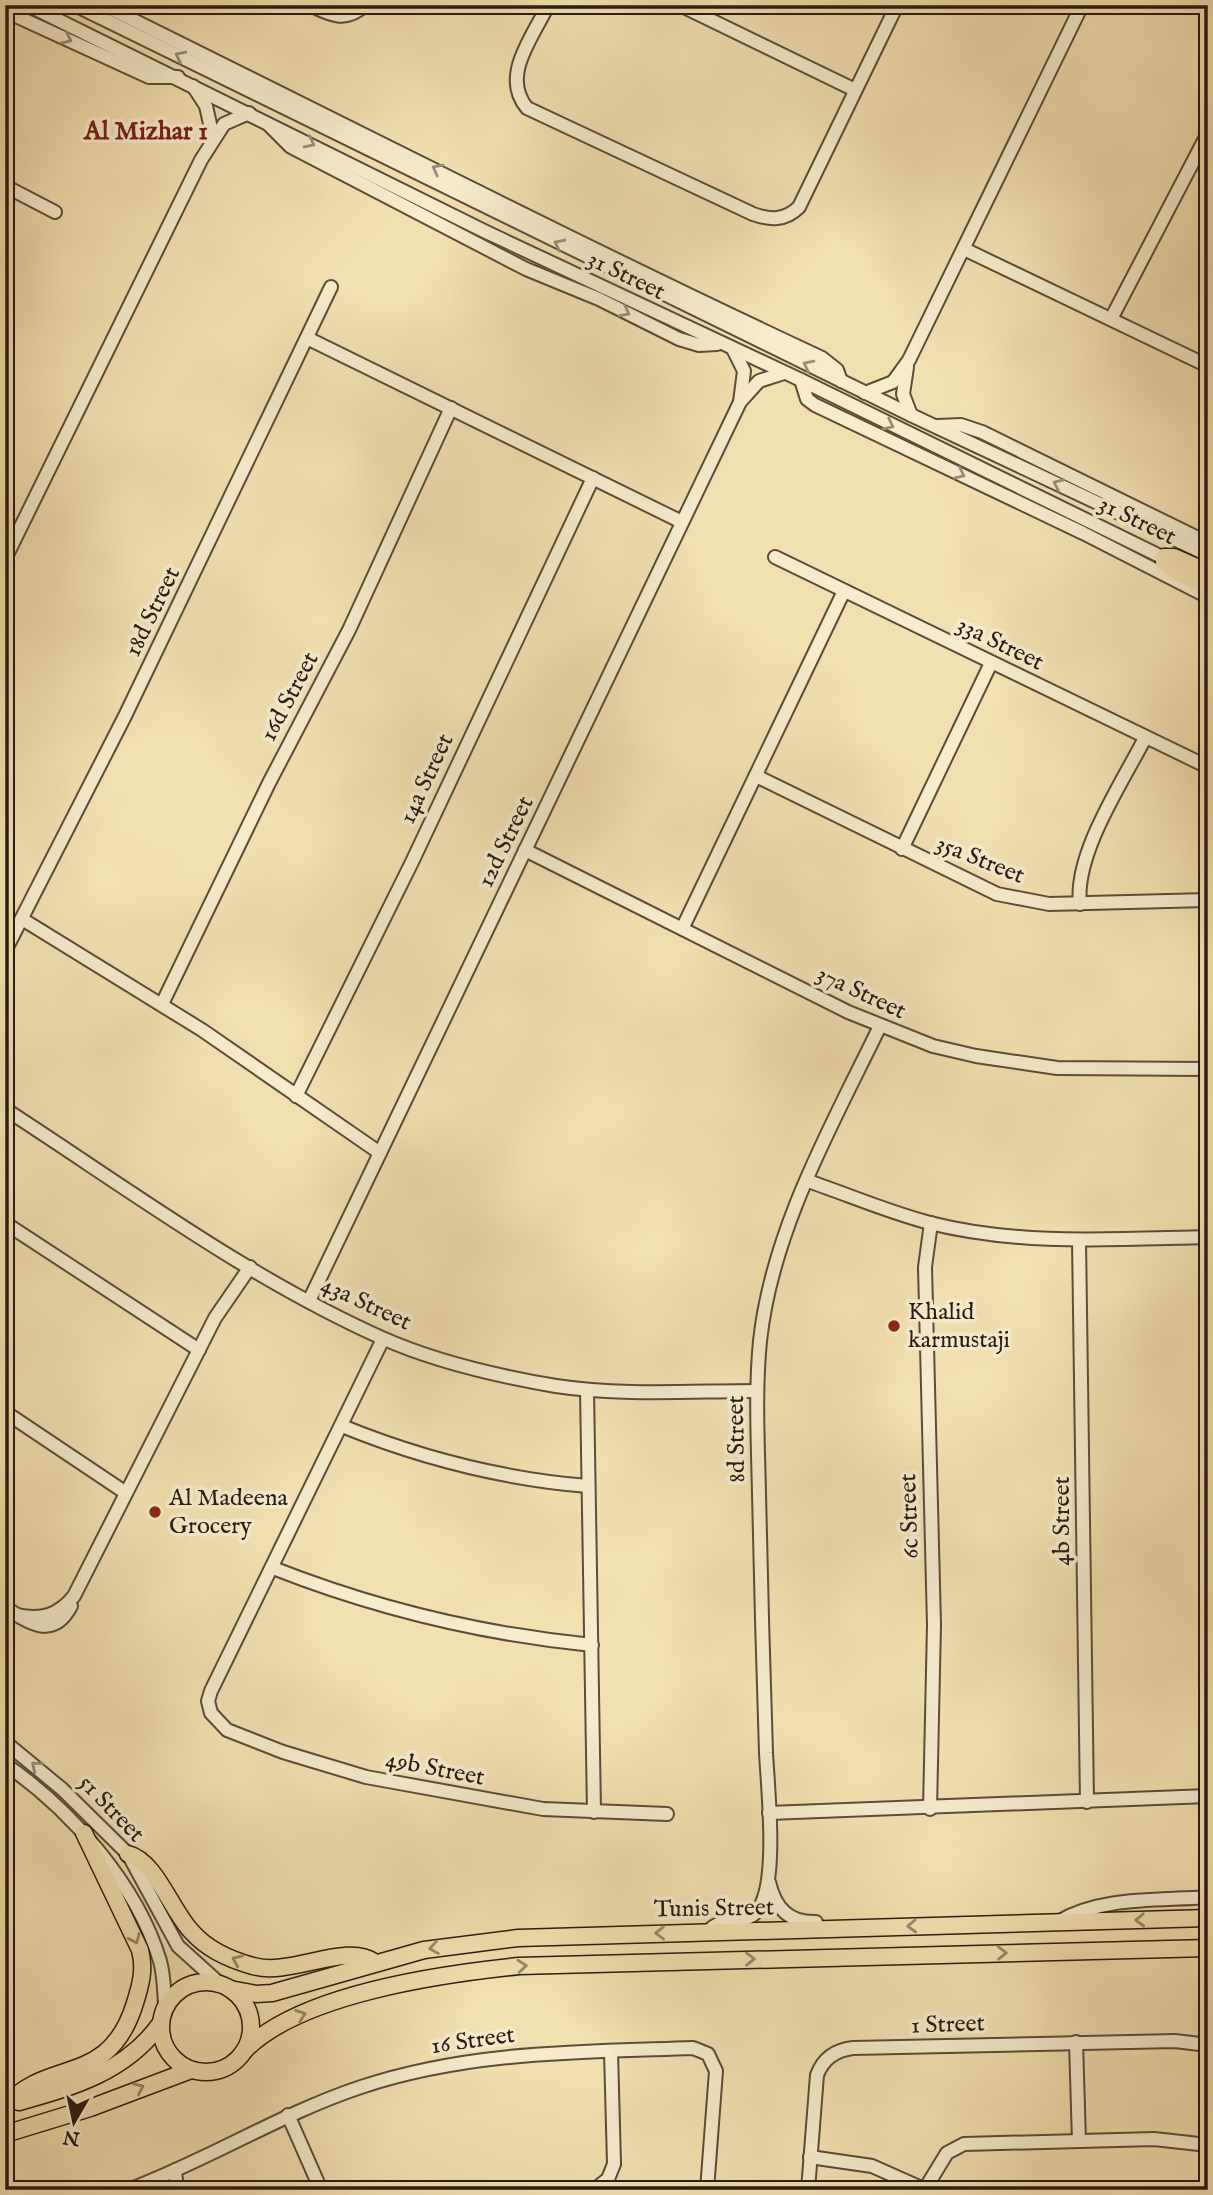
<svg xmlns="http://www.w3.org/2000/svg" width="1213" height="2195" font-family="'IM FELL English',serif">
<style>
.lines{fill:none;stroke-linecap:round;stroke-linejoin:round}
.minor-casing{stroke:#5c4c39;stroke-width:16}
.major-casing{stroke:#291b11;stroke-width:19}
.minor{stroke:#f7ebcc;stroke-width:12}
.major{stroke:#f3e0b1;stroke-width:16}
.oneway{stroke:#9a8d78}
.oneway2{stroke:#988769}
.poi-dot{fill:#8f2418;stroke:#f7ebcc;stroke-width:2.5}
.labels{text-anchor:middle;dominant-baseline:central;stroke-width:7;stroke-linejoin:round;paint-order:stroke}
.street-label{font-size:24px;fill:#291b11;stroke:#f7ebcc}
.poi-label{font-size:24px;fill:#291b11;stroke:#f7ebcc;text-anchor:start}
.neighbourhood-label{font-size:26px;font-weight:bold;fill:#7a1f14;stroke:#f7ebcc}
</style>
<rect width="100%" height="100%" fill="#f3e0b1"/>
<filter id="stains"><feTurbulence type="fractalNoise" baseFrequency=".00286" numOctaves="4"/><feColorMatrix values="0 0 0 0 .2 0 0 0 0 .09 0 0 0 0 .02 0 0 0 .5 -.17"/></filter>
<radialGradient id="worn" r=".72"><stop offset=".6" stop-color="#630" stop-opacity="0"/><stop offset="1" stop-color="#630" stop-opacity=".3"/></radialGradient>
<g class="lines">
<g class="minor-casing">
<g id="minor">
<path d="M28 5 484 231 801 380 1170 561"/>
<path d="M75 5 911 415 1208 555"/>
<path d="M103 5C342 123 580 245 822 358L837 370 841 381"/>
<path d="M310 5C330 15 346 23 365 5"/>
<path d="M548 5C533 37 500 76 527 108L753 214C770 220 785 221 799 207L897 5"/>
<path d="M680 5 855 90"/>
<path d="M5 11 149 77H178"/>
<path d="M193 86 206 106 212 133"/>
<path d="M269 125 291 147 526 269 599 299 679 339 699 345 717 344"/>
<path d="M5 186 55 212"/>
<path d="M964 249 1208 366"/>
<path d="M1111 319 1208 133"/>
<path d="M307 338 682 522"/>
<path d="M733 349 744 371 740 402"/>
<path d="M907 367 903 394 911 415"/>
<path d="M801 380 807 399 815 405 1083 533 1208 597"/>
<path d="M865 393 893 382 909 360 1082 5"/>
<path d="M938 426 961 425 982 432 1208 543"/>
<path d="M775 557 1208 767"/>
<path d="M5 559 201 160 224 124 249 113"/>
<path d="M756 776 997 894 1049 904 1208 900"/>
<path d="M902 849 991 663"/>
<path d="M525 850 848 1012 933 1046 976 1056 1057 1068 1208 1069"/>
<path d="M1080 904C1074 854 1122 783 1145 738"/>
<path d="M22 919 202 1030 380 1153"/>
<path d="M683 927 844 591"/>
<path d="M5 951 125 716 331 287"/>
<path d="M162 1004 269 783 349 630 451 408"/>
<path d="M296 1096 412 862 593 478"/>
<path d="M5 1109C127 1188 248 1278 382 1338 436 1362 497 1376 556 1386 622 1396 691 1391 757 1391"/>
<path d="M808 1181C849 1195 888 1212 930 1223 1021 1246 1115 1239 1208 1237"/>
<path d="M5 1223 199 1350"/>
<path d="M1079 1240 1087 1802"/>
<path d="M309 1301 740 402 759 381 784 373"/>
<path d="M383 1339 211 1691 208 1701 211 1713 227 1730 283 1752 366 1777 543 1809 667 1814"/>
<path d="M587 1390 594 1812"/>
<path d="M5 1412 126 1493"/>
<path d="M342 1426C423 1459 502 1479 588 1486"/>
<path d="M273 1568C377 1609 481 1634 592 1645"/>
<path d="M5 1607C28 1623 53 1640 71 1606"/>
<path d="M17 1615C41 1620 58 1616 74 1596L215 1318 250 1267"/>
<path d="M5 1742 62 1789 128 1854 178 1946 220 1984"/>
<path d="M5 1764C70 1809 137 1884 160 1961 164 1975 164 1990 165 2004"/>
<path d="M930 1809 934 1625 925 1267 931 1223"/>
<path d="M769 1813 1208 1796"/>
<path d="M769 1882C775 1908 789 1923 816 1922"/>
<path d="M1058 1922C1101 1896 1159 1901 1208 1897"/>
<path d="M708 1932C722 1913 750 1929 761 1905 777 1874 768 1790 766 1753 763 1667 761 1580 759 1494 758 1443 755 1392 760 1341 772 1230 832 1125 880 1026"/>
<path d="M1076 2042 1079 2141"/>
<path d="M288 2115 321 2190"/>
<path d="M810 2157 872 2166 926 2190"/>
<path d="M175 2170 177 2190"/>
<path d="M925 2189 947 2153 964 2144 1154 2139 1208 2145"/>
<path d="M128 2190C208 2160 280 2114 361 2087 469 2051 581 2052 693 2048L708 2054 716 2071 707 2190"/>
<path d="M594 2190 608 2179 614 2164 611 2051"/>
<path d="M808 2190 817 2075C823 2059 835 2050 853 2048L1175 2041 1208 2045"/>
</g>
</g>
<g class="major-casing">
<g id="major">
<path d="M1208 572 1174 557H1164V562L1173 570 1208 589"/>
<path d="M128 1854C156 1861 172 1912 192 1932 207 1949 231 1960 253 1966 289 1977 347 1942 374 1962"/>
<circle cx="206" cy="2027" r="45"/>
<path d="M230 1989 256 1994 272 1993 424 1950 518 1938 1208 1918"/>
<path d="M244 2051C299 1994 441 1974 519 1966L1208 1948"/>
<path d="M19 2102C73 2087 126 2072 160 2024"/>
<path d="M6 2105C49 2057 109 2088 135 2003 141 1984 145 1969 140 1950L84 1833"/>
<path d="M5 2134 90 2108 191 2070"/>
</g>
</g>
<use href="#minor" class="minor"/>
<use href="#major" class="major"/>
</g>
<defs><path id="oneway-chevron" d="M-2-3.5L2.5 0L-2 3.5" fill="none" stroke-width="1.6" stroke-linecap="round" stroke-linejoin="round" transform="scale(1.75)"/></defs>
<g class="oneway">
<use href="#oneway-chevron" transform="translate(67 39) rotate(25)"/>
<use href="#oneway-chevron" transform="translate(180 56) rotate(-154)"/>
<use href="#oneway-chevron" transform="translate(310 143) rotate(27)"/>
<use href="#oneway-chevron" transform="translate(437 169) rotate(-152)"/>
<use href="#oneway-chevron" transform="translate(559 244) rotate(-154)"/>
<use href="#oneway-chevron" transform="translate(625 312) rotate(27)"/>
<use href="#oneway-chevron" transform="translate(808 365) rotate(-154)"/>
<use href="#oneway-chevron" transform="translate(889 425) rotate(27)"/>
<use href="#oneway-chevron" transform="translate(960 474) rotate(25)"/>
<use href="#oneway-chevron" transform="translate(1058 484) rotate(-155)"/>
<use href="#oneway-chevron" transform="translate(36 1766) rotate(-140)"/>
</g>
<g class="oneway2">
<use href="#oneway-chevron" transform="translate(1140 1920) rotate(178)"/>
<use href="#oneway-chevron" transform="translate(912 1926) rotate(178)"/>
<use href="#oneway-chevron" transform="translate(660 1933) rotate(179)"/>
<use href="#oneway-chevron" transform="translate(135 1939) rotate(66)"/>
<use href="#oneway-chevron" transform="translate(434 1948) rotate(171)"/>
<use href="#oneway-chevron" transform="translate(1002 1953) rotate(-1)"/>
<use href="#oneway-chevron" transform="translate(750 1959) rotate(-1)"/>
<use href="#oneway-chevron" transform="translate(237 1960) rotate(-156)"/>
<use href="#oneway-chevron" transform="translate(522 1966) rotate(-5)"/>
<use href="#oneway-chevron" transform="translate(301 2015) rotate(-20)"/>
<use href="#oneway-chevron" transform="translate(139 2088) rotate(-24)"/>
</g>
<g class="poi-dot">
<circle cx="894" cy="1326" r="7"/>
<circle cx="155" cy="1512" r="7"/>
</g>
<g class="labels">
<g class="street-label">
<text transform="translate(626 276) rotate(26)">31 Street</text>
<text transform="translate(1137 521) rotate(26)">31 Street</text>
<text transform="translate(153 612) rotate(-64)">18d Street</text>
<text transform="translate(1000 644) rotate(26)">33a Street</text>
<text transform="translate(290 697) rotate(-62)">16d Street</text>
<text transform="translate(427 779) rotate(-65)">14a Street</text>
<text transform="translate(506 842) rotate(-64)">12d Street</text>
<text transform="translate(980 860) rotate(22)">35a Street</text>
<text transform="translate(861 993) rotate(25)">37a Street</text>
<text transform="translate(366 1304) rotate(25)">43a Street</text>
<text transform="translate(737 1439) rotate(-91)">8d Street</text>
<text transform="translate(910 1516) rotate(-92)">6c Street</text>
<text transform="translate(1062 1521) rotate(-90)">4b Street</text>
<text transform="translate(435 1769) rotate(11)">49b Street</text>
<text transform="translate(111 1809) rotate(46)">51 Street</text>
<text transform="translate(714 1909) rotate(-1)">Tunis Street</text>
<text transform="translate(948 2025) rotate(-2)">1 Street</text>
<text transform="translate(473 2041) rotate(-8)">16 Street</text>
</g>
<g class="poi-label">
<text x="908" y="1312">Khalid<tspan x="908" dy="28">karmustaji</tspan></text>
<text x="169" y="1498">Al Madeena<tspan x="169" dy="28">Grocery</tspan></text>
</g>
<g class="neighbourhood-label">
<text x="146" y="131">Al Mizhar 1</text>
</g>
</g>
<rect width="1213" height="2195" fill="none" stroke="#f3e0b1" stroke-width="28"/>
<rect x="7" y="7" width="1199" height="2181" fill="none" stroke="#291b11" stroke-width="3.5"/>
<rect x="14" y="14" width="1185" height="2167" fill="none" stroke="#291b11" stroke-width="2"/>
<g transform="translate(74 2122) rotate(189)" stroke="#f7ebcc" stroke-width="5" paint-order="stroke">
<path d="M0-5L12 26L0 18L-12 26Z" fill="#291b11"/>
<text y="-10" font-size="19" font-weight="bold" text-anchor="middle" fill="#291b11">N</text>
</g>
<rect width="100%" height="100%" filter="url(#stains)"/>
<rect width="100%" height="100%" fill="url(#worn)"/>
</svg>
